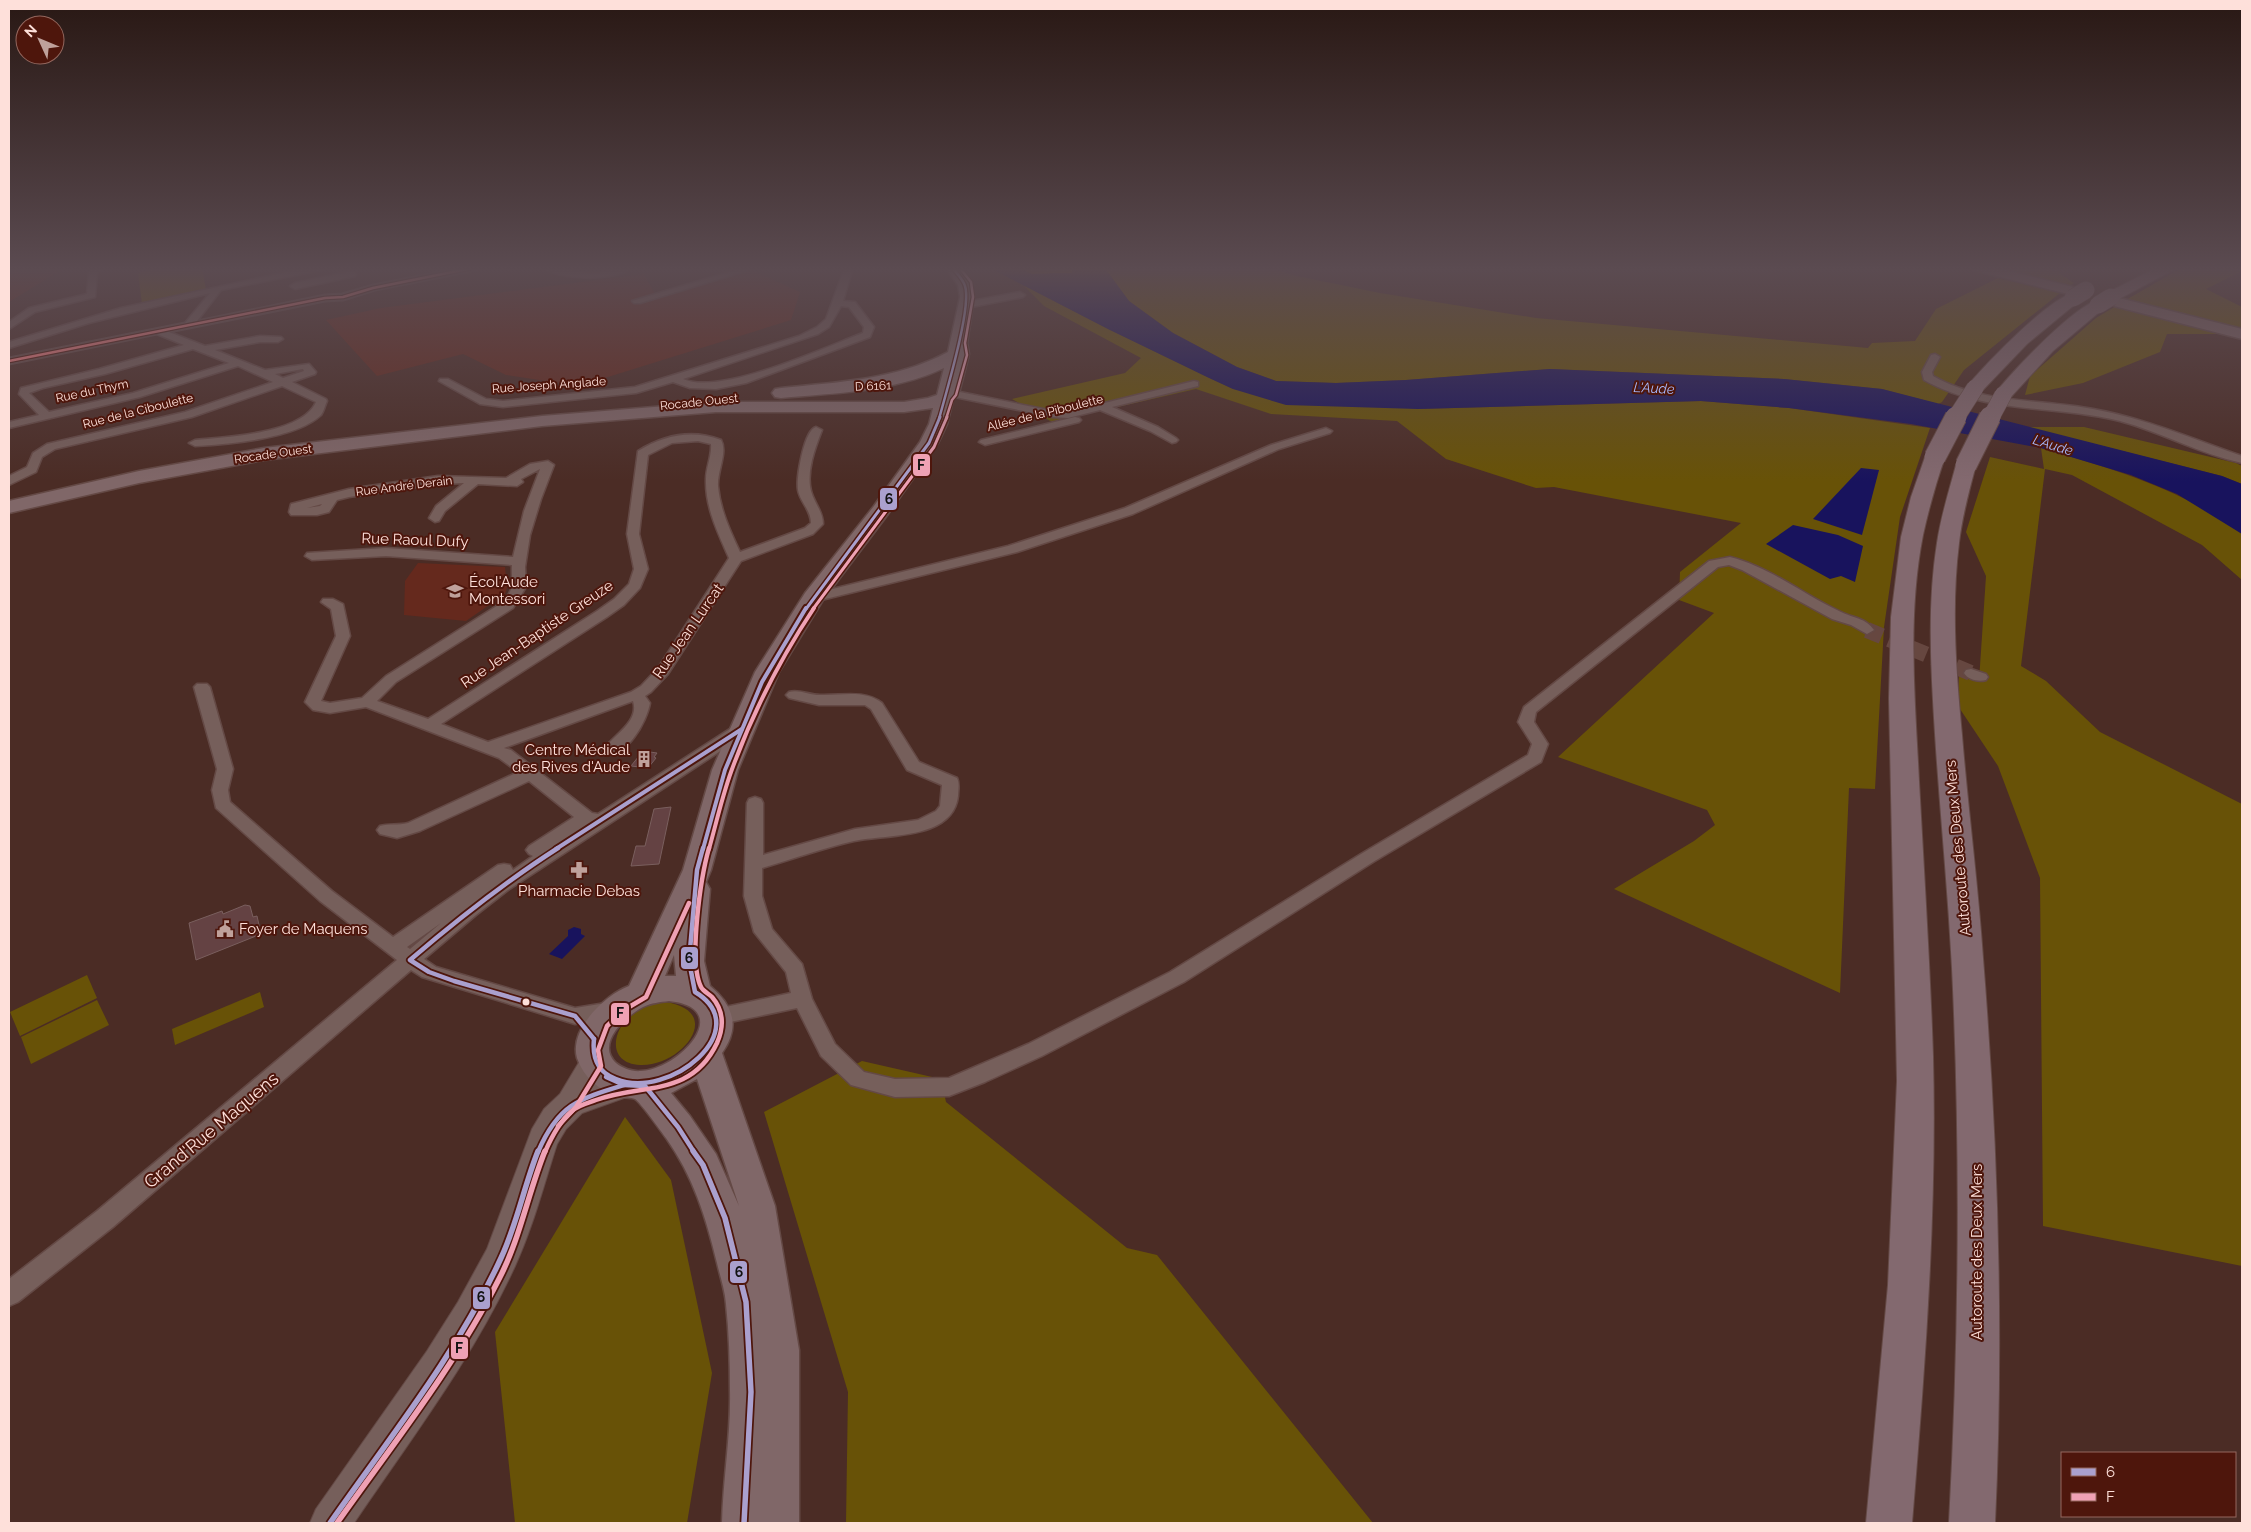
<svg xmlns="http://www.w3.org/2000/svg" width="2251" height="1532" font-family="Raleway,sans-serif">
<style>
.built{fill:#65291d}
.green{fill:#685207}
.water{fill:#18135d}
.building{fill:#644243;stroke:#7a5f5e}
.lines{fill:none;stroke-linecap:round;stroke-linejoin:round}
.street-tunnel{stroke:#664740;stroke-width:16;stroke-dasharray:16 8;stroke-linecap:butt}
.street-casing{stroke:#644945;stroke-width:3}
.secondary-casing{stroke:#644945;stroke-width:2}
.primary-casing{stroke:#644945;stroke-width:3}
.highway-casing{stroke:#644945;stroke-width:2}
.street{fill:#765f5b;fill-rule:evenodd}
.secondary{fill:#765f5b;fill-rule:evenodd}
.primary{fill:#806768;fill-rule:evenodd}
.highway{fill:#83696f;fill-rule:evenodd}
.highway-bridge-far1-casing{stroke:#644945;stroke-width:18;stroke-linecap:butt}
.highway-bridge-casing{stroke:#644945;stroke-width:23;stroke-linecap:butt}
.highway-bridge-far1{stroke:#83696f;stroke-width:17}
.highway-bridge{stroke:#83696f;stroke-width:21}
.bus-1-far4-casing{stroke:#4e160c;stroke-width:5}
.bus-1-far3-casing{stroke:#4e160c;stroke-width:6}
.bus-1-far2-casing{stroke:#4e160c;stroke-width:8}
.bus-1-far1-casing{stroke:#4e160c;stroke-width:8}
.bus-1-casing{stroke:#4e160c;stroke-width:9}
.bus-2-far4-casing{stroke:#4e160c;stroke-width:5}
.bus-2-far3-casing{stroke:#4e160c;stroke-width:6}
.bus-2-far2-casing{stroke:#4e160c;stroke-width:8}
.bus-2-far1-casing{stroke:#4e160c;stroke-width:8}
.bus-2-casing{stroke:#4e160c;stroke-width:9}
.bus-3-casing{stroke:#4e160c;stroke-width:5}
.bus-1-far4{stroke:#aaa0ce;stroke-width:2.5}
.bus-1-far3{stroke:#aaa0ce;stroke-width:3}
.bus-1-far2{stroke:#aaa0ce;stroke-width:4}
.bus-1-far1{stroke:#aaa0ce;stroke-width:4.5}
.bus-1{stroke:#aaa0ce;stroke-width:5.5}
.bus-2-far4{stroke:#efa1b4;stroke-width:2.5}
.bus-2-far3{stroke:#efa1b4;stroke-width:3}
.bus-2-far2{stroke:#efa1b4;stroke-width:4}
.bus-2-far1{stroke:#efa1b4;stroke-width:4.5}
.bus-2{stroke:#efa1b4;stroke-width:5.5}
.bus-3{stroke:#ff8083;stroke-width:2.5}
.bus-dot{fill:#fee0da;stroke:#4e160c;stroke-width:2}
.labels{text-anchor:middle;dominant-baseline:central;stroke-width:4;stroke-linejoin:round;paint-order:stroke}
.far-street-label{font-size:12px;fill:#fee0da;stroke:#4e160c}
.far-water-label{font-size:14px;font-style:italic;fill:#a8baff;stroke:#4e160c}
.street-label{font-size:15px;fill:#fee0da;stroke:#4e160c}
.poi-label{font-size:15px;fill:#fee0da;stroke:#4e160c;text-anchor:start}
.near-street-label{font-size:18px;fill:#fee0da;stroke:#4e160c}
.line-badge{stroke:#4e160c;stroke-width:2}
.pale-badge-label{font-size:14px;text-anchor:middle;font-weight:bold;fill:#111}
</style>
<rect width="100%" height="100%" fill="#4b2c25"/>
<g class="built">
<path d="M9 267H66L9 302Z"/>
<path d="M745 267 800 292 791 320 579 386 506 375 463 354 377 376 326 320 381 308 644 274 655 294Z"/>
<path d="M418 563 505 567 507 588 505 594 466 621 404 615 405 581Z"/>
</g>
<g class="green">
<path d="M160 267H202L206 290 142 304 138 273Z"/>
<path d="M1016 267H1073L1072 273 1032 274Z"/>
<path d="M1104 267H1267L1297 276 1380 293 1536 318 1868 348 1872 343 1915 341 1936 309 1998 278 2060 293 1964 370 1942 402 1938 404 1882 389 1784 379 1550 369 1406 380 1336 383 1276 381 1237 367 1173 333 1129 301Z"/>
<path d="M1994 267H2060L2059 273 2074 283 2068 287Z"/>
<path d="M2189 267H2242V271L2206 289 2242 307V330L2124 301 2178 270Z"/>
<path d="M1023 285 1108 329 1233 389 1418 409 1701 401 1789 408 1930 428 1900 517 1884 627 1875 789 1849 788 1840 993 1614 889 1694 841 1715 825 1707 810 1558 757 1714 613 1679 600 1680 572 1741 523 1554 487 1536 488 1446 459 1397 421 1271 414 1196 389 1052 422 1012 399 1125 373 1141 358 1044 306Z"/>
<path d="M2116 306 2219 334H2167L2160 352 2083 383 2025 395 2030 376 2096 318Z"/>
<path d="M2026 427H2084L2236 463 2242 466V484L2222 476Z"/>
<path d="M2041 448C2113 469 2181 488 2242 534V580L2202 545 2072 475 2045 469 2021 666 2046 681 2100 732 2242 804V1266L2043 1226 2040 878 1998 766 1958 706 1959 674 1979 681 1986 576 1966 532 1990 457 2044 469Z"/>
<path d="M87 975 97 998 20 1036 10 1012Z"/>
<path d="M260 992 264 1007 175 1045 172 1029Z"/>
<path d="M97 1000 109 1025 31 1064 21 1037Z"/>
<path d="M665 1002C726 1011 682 1067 640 1065 606 1063 612 1029 633 1013 642 1006 653 1004 665 1002Z"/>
<path d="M862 1061 941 1079 946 1102 1127 1248 1157 1255 1373 1523H846L848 1392 764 1112Z"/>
<path d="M625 1117 671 1180 712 1373 687 1523H515L495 1332Z"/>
</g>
<g class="water">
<path d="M988 267H1016L1032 274 1072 273 1073 267H1104L1129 301 1173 333 1237 367 1276 381 1336 383 1406 380 1550 369 1784 379 1882 389 2222 476 2242 484V534L2177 494 2131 475 2041 448 1911 424 1789 408 1701 401 1418 409 1286 405 1233 389 1209 378 1108 329Z"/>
<path d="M1861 468 1879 470 1862 535 1813 519Z"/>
<path d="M1793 525 1838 535 1863 546 1855 582 1841 576 1830 579 1766 544Z"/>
<path d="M574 927 581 929V934L585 936 562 959 549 954 568 936V930Z"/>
</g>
<g class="building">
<path d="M643 751 657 753 654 757 656 758 648 768 631 766Z"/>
<path d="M671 807 659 864 631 866 636 846H645L654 809Z"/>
<path d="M245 905 250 906 253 917 257 916 261 934 196 960 189 923 222 911 223 914Z"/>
</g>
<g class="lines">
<path class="street-tunnel" d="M1867 630 1971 673"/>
<g class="street-casing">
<g id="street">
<path d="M96 267H105L97 273 95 297 35 312 9 329V322L29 308 87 294 89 272Z"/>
<path d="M310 267H325L321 270 221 290 197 321 325 295 342 294 373 285 466 267H481L477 270 375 290 343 300 325 301 169 332 205 346 260 336 281 337 283 339 278 342H260L215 350 265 370 309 364 316 372 315 374 292 382 326 399 327 401C325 405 324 411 321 415 296 439 228 444 195 446L189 443 195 440C226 437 302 434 316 402L282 386 192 417 55 449 42 457 36 472 9 485V476L27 467 33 453 47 444 185 412 273 382 238 366 140 397 9 428V422L39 415 19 394 21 388 99 369 184 345 157 334 9 364V358L185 323 210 293 89 323 9 348V342L121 308ZM193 349 229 363 133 393 49 412 29 393 43 388 105 374ZM303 369 304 371 283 378 275 374Z"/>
<path d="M542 267C560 265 578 275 597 273 608 272 622 264 631 268 614 282 558 280 542 267Z"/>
<path d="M746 267H758L640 303H634L632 301Z"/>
<path d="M845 267H853L843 301 855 302 874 327 870 337 746 383 716 389 690 388 673 382 636 393 503 407 480 404 439 381 440 379H448L486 399 503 401 635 387 799 336 817 327 826 319ZM841 306 849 307 864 327 863 333C823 348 720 396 683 379L818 334 829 327Z"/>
<path d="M352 271 356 274 355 276 295 289 290 286 295 283Z"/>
<path d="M1020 292 1025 295 1023 297 966 308 961 305 966 302Z"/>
<path d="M1935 354 1940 357 1932 372 1933 376C1982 404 2040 399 2093 409 2144 418 2193 439 2242 456V463C2200 454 2161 432 2120 421 2056 405 1984 414 1924 380L1922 372 1931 355Z"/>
<path d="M1194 381 1198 382V386L1112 407 1158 427 1176 438 1178 440 1176 442 1172 443 1150 431 1100 410 1068 418 1053 417 950 396 945 393 950 390 1053 411 1068 412Z"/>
<path d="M1075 417 1079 418 1081 420 1079 422 985 445 979 442 981 440Z"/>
<path d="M816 427 822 430C815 448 806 472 811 491 814 503 823 511 823 524L813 534 741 561 668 674 651 692 645 696 650 703C647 721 626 759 605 754L603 750C612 736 640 722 633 701L504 748 511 750 592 813 598 814 736 725H748L750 729 748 733 508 890 476 915 424 959 436 967 575 1008 612 1002 619 1004 622 1010 619 1016 575 1024 422 977 411 970 113 1227 18 1302 9 1306V1279L97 1211 397 960 320 901 216 808 212 790 217 769 194 687 197 684H207L210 687 233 769 228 790 230 802 332 891 393 937 498 865 504 864 510 865 513 870 533 856 529 854 526 850 529 846 574 817 529 781 420 831 397 838 380 834 377 830 380 826C389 823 398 826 408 823L518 772 499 758 366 707 330 713 313 710 305 702 336 636 331 609 321 602 323 599H333L343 604 350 636 321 701 330 703 362 698 386 676 503 602C516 587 511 582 512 565L386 556 312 560 305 556 307 553 386 548 513 557 524 511 540 469 521 479 523 482 517 486 478 484 445 511 439 521 435 522 429 518 436 506 464 483 438 484 349 497 337 500 329 512 317 515H291L289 512 291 504 349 489 438 476 506 478 530 464 548 461 554 465 541 499 530 535 525 567 526 587 513 608 396 682 377 701 428 719 597 611 614 599 629 584 634 569 627 534 638 451C664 435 692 429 721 440 728 452 717 471 718 486 720 509 730 531 740 552L805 528 811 523C811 510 800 502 798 490 796 478 804 430 816 427ZM698 441 711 444C712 456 706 467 706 479 705 507 718 533 729 558L658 668 641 686 631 692 488 742 441 724 607 617 624 605 640 588 648 569 639 534 648 455 672 443ZM322 504 320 506 307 508ZM441 923 410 949 407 947Z"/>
<path d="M1326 428 1332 431 1330 433 1279 449 1133 514 1017 552 813 602 806 598 808 595 1008 546 1125 508 1271 445Z"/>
<path d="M1730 557C1770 567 1804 595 1841 612 1853 618 1866 618 1874 630L1867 634 1851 625 1832 619 1742 570 1729 565 1718 567 1536 712 1534 722 1548 744 1541 762 1373 862 1184 982 1042 1056 985 1082 949 1096 895 1097 851 1085 821 1056 797 1008 716 1025 709 1023 706 1017 709 1011 716 1009 791 993 786 972 754 932 744 896 747 803 749 799 755 797 761 799 763 803V855L855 829 918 820 936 811 940 806 942 785 907 770 871 709 865 705H819L789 698 786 695 789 692C799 689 809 695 820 695 841 696 864 689 882 703L919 762 957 778C960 784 958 790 958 796 953 840 887 834 854 841 823 848 793 859 762 868V896L772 929 802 964 812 999 835 1044 864 1072 895 1079 949 1078 1028 1044 1170 972 1361 854 1528 755 1532 744 1518 722 1524 707 1709 561Z"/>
<path d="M1971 669 1986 674 1988 677 1986 680C1979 682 1968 680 1964 673L1966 670Z"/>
</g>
</g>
<g class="secondary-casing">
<path id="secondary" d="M595 1050 606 1054 610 1063 601 1080 624 1072 635 1076 639 1085 635 1094 582 1113 566 1129 557 1144C544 1184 533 1227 515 1266 473 1358 410 1440 354 1523H310L316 1509 427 1351 458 1302 487 1249 532 1129 544 1109 560 1094 584 1054Z"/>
</g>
<g class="primary-casing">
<g id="primary">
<path d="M945 267H959L972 285 974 297 967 343 969 354 959 393 953 400 947 424 938 443 888 514 823 600 779 672 738 770 711 870 706 882 710 889 704 961 710 986C733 1005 741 1026 722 1053L775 1206 799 1350V1523H722C723 1479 731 1435 730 1391 730 1362 729 1332 726 1304 725 1290 720 1276 717 1263 706 1217 693 1176 666 1138 661 1131 640 1102 635 1099 631 1097 624 1098 620 1097 599 1091 584 1078 577 1058 569 1029 605 995 629 986L683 870 712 770 755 672 805 593 874 506 920 442 929 424 933 408 904 412H716L542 426 264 460 139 483 9 513V501L139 471 264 448 542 416 716 402H904L928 398 937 395 944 368C894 392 835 393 781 398L775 397 772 393 775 389 781 388C839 382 896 380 948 352L960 297 958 285ZM674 955 676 976H665ZM669 1001C736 1008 680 1069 641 1071 632 1072 622 1068 616 1063 595 1043 626 1016 643 1007 651 1003 660 1002 669 1001ZM697 1079 739 1206 716 1154 690 1116 671 1093Z"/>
<path d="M1971 267H1993L2073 287 2075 290 2068 294 1973 270Z"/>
<path d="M2119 298 2242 329V339L2114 306 2111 303 2114 300Z"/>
</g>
</g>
<g class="highway-casing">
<g id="highway">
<path d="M2158 267H2175L2173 270 2117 300H2105L2103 297 2105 294Z"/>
<path d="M2073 293 2079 295 2081 298 2079 301 2027 344 1981 392H1969L1966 388 1969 384C1987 363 2047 300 2073 293Z"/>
<path d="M2098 300 2104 302 2106 305 2104 308 2053 351 2009 399 2003 400 1997 399 1994 395 1997 391C2014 370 2073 307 2098 300Z"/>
<path d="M1935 451 1942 453 1945 457C1936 483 1929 508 1923 535 1907 616 1915 700 1919 781 1924 873 1930 964 1933 1056 1937 1211 1925 1368 1912 1523H1866L1888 1285 1897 1081 1889 698 1891 617 1901 537 1911 497 1925 457 1928 453Z"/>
<path d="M1966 459 1973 461 1976 465C1969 491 1962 517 1959 543 1951 607 1956 671 1962 735 1968 809 1978 884 1983 958 1998 1146 2004 1335 1995 1523H1949C1959 1338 1961 1153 1952 968 1948 890 1940 812 1935 734 1931 671 1927 606 1937 543 1941 516 1949 491 1956 465L1959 461Z"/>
</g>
</g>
<use href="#street" class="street"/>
<use href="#secondary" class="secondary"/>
<use href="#primary" class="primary"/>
<use href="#highway" class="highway"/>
<g class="highway-bridge-far1-casing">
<g id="highway-bridge-far1">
<path d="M2073 298 2086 290"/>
<path d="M2098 305 2111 297"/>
<path d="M1955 419 1975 388"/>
<path d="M1990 419 2003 395"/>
</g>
</g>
<g class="highway-bridge-casing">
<g id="highway-bridge">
<path d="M1935 457 1956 417"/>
<path d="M1966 465 1990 417"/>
</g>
</g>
<use href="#highway-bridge-far1" class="highway-bridge-far1"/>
<use href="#highway-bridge" class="highway-bridge"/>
<g class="bus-1-far4-casing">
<path id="bus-1-far4" d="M939 419C946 393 972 307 965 286 963 279 956 273 952 267"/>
</g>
<g class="bus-1-far3-casing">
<path id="bus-1-far3" d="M806 609 929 443 940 417"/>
</g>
<g class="bus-1-far2-casing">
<g id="bus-1-far2">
<path d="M556 849 742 729"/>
<path d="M703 849 725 770 762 682 806 608"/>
</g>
</g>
<g class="bus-1-far1-casing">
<g id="bus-1-far1">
<path d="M558 848C505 882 458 919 410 960L429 972 454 981 575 1016 594 1039"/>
<path d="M594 1039C592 1058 597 1072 616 1079 669 1101 757 1029 695 992L689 961 697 870 703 848"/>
<path d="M606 1077 624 1085 645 1086 678 1127 694 1152"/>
<path d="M538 1152C558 1105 578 1099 624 1085"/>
</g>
</g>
<g class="bus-1-casing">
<g id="bus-1">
<path d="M693 1151 703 1165 725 1218 746 1302 751 1392 744 1523"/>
<path d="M330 1523C390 1437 457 1354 501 1258 517 1224 524 1186 538 1151"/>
</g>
</g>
<g class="bus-2-far4-casing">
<path id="bus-2-far4" d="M946 419 952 400 956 395 967 355 965 343 973 297 971 282 959 267"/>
</g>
<g class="bus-2-far3-casing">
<path id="bus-2-far3" d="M813 609 934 447 947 417"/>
</g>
<g class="bus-2-far2-casing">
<path id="bus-2-far2" d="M709 849C716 824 722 797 731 772 752 714 780 659 814 608"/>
</g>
<g class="bus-2-far1-casing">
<g id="bus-2-far1">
<path d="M558 1126 576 1107 601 1066 598 1050 607 1026 624 1010 646 997 689 903"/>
<path d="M545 1152C551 1138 560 1121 572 1111 578 1105 588 1103 596 1100 641 1083 691 1098 717 1043 724 1027 724 1011 712 997 709 994 703 991 701 987 688 961 701 876 709 848"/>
</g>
</g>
<g class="bus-2-casing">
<path id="bus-2" d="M337 1523C393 1444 455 1366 499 1279 520 1239 528 1193 545 1151"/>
</g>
<g class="bus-3-casing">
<path id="bus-3" d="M9 361 325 298 343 297 373 288 477 267"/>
</g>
<use href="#bus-1-far4" class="bus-1-far4"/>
<use href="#bus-1-far3" class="bus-1-far3"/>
<use href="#bus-1-far2" class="bus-1-far2"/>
<use href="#bus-1-far1" class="bus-1-far1"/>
<use href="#bus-1" class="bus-1"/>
<use href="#bus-2-far4" class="bus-2-far4"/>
<use href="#bus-2-far3" class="bus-2-far3"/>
<use href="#bus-2-far2" class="bus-2-far2"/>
<use href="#bus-2-far1" class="bus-2-far1"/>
<use href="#bus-2" class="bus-2"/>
<use href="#bus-3" class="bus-3"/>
</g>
<linearGradient id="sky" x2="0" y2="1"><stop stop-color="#291814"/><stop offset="0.56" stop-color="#5b4b51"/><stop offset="1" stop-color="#5b4b51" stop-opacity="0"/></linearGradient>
<rect width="2251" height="481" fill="url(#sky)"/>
<defs>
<g id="school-bare" transform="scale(1.35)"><path d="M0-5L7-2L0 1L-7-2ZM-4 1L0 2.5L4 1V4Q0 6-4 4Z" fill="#bfa19b" stroke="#4e160c" stroke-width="2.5" paint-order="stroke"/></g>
<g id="building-bare" transform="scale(1.35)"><path d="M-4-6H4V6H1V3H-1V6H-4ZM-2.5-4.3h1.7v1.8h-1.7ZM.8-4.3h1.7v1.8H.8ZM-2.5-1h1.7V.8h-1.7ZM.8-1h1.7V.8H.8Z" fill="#bfa19b" stroke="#4e160c" stroke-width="2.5" paint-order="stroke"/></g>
<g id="pharmacy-bare" transform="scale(1.35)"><path d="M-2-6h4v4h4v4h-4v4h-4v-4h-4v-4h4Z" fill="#bfa19b" stroke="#4e160c" stroke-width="2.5" paint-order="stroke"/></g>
<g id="civic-bare" transform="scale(1.35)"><path d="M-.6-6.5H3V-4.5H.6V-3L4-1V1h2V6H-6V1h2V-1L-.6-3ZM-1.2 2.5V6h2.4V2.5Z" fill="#bfa19b" stroke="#4e160c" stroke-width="2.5" paint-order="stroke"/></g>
</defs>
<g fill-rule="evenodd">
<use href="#school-bare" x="455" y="591"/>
<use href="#building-bare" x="644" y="759"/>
<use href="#pharmacy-bare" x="579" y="870"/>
<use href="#civic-bare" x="225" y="929"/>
</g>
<circle class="bus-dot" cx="526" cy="1002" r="4.5"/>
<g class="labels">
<g class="far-street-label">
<text transform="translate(549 385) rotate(-4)">Rue Joseph Anglade</text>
<text transform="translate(873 386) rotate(-2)">D 6161</text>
<text transform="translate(92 391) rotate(-12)">Rue du Thym</text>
<text transform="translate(699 402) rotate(-6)">Rocade Ouest</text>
<text transform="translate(138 411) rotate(-14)">Rue de la Ciboulette</text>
<text transform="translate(1045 413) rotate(-14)">Allée de la Piboulette</text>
<text transform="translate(273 454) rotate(-8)">Rocade Ouest</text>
<text transform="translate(404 486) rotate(-7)">Rue André Derain</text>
</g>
<g class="far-water-label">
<text transform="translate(1654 388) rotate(3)">L'Aude</text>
<text transform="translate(2053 445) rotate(17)">L'Aude</text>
</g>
<g class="street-label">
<text transform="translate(415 540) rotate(2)">Rue Raoul Dufy</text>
<text transform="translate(688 631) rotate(-55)">Rue Jean Lurcat</text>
<text transform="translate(537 634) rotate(-34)">Rue Jean-Baptiste Greuze</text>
<text transform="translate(1958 848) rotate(-95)">Autoroute des Deux Mers</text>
<text transform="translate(1977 1252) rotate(-90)">Autoroute des Deux Mers</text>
</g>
<g class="poi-label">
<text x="469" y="582">Écol'Aude<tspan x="469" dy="17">Montessori</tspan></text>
<text x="630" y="750" text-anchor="end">Centre Médical<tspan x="630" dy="17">des Rives d'Aude</tspan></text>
<text x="579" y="891" text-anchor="middle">Pharmacie Debas</text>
<text x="239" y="929">Foyer de Maquens</text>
</g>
<g class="near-street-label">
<text transform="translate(211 1130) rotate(-40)">Grand'Rue Maquens</text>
</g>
</g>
<g class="line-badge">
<rect x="912" y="453" width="19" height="24" rx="5" fill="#efa1b4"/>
<rect x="879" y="487" width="19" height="24" rx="5" fill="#aaa0ce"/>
<rect x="680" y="946" width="19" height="24" rx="5" fill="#aaa0ce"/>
<rect x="610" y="1002" width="20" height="24" rx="5" fill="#efa1b4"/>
<rect x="729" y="1260" width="19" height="24" rx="5" fill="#aaa0ce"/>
<rect x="472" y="1286" width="19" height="24" rx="5" fill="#aaa0ce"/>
<rect x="450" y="1336" width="19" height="24" rx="5" fill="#efa1b4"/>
</g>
<g class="pale-badge-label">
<text x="921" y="470">F</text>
<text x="889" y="504">6</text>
<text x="689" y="963">6</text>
<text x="620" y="1018">F</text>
<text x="739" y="1277">6</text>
<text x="481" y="1302">6</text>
<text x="459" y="1353">F</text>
</g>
<rect width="2251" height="1532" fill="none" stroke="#fee0da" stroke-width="20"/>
<rect x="2061" y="1452" width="175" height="65" fill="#4e160c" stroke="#94675e"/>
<rect x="2071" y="1468" width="25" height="8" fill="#aaa0ce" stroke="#94675e"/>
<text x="2106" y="1477" font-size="15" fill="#fee0da">6</text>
<rect x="2071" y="1493" width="25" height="8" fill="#efa1b4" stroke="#94675e"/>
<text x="2106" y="1502" font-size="15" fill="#fee0da">F</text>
<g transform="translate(40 40) rotate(314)"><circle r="24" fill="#4e160c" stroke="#94675e"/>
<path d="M0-4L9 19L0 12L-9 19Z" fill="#bfa19b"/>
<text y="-8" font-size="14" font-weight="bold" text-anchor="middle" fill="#fee0da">N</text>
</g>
</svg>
